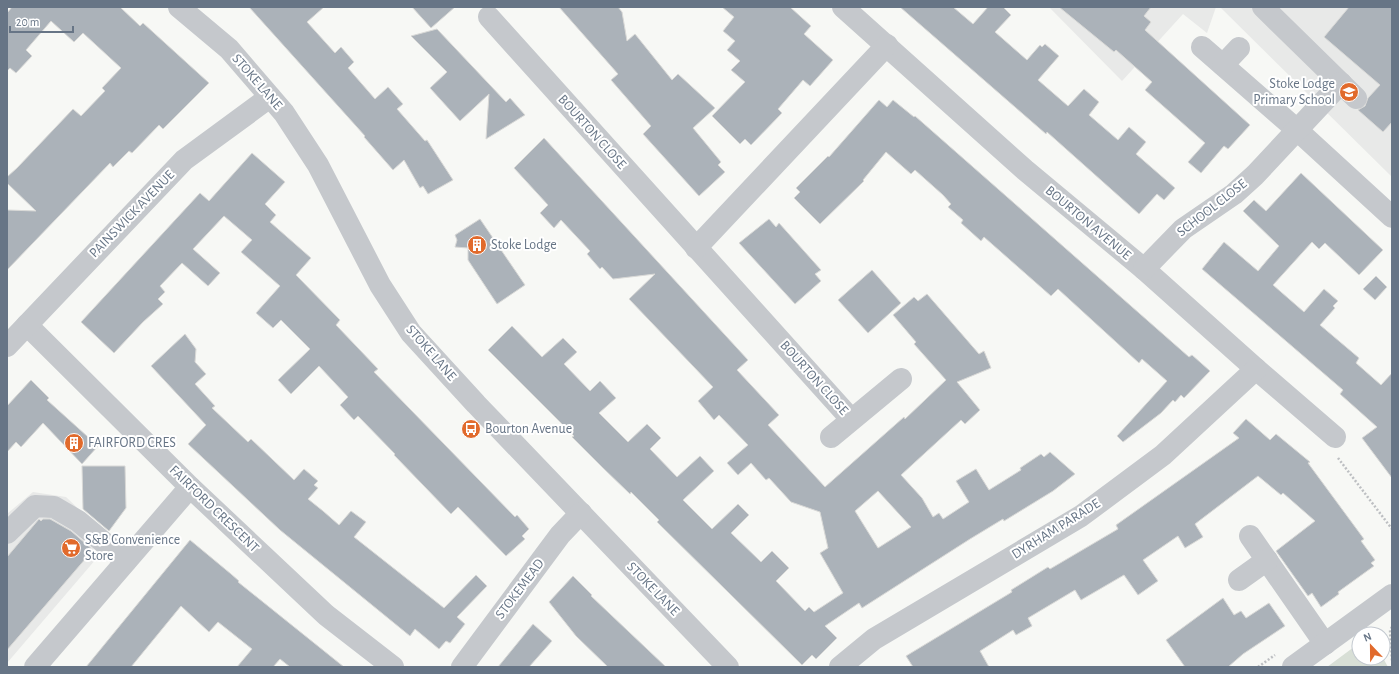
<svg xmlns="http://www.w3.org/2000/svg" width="1399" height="674" font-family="'Alegreya Sans',sans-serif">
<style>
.built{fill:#e8e9e8}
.green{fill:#d8dfd6}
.building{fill:#abb2b9;stroke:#d9d9d7;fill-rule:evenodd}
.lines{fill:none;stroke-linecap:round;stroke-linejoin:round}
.path{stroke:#bdbfc2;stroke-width:2.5;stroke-dasharray:2 2;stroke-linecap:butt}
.minor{stroke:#c5c8cc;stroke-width:22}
.labels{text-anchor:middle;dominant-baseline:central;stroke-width:4;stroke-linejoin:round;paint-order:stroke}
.street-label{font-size:14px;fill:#677586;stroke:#fff}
.poi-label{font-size:14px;fill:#677586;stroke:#fff;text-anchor:start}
</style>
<rect width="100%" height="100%" fill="#f7f8f5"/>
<g class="built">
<path d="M1049 7H1216L1207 33 1183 14 1122 81Z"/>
<path d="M1220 7H1392V177Z"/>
<path d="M33 492 66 497 117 546 102 552 7 663V514Z"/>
</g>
<path class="green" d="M1359 646V658H1383L1388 667H1327L1354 647Z"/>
<g class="building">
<path d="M12 7H120L140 26 143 23 209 83 163 129 159 125 132 153 129 151 113 167 110 163 7 270V210L36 211 7 183V177L17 168 73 109 81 116 105 91 102 88 121 68 83 33 74 42 51 21 26 50 32 56 16 73 10 68 7 71V13Z"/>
<path d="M249 7H324L307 22 335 53 341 47 354 62 348 68 375 99 388 87 403 104 397 109 425 141 427 140 453 180 428 194 423 186 420 188 404 160 393 170 364 137 365 136Z"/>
<path d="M412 7H455L431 28Z"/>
<path d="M559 7H618L622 12 627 41 635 34 672 80 678 74 715 108 693 128 721 162 718 165 725 172 699 196 643 134 651 126 611 80 618 74Z"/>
<path d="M722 7H790L811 26 804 34 833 60 810 86 803 80 778 109 782 113 751 145 745 139 740 144 712 116 745 82 731 70 740 61 727 50 735 41 723 31 734 17Z"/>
<path d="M900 7H953L973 24 988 7H1003L1011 15 995 32 1027 60 1040 45 1042 47 1045 44 1059 56 1038 80 1068 106 1084 89 1099 102 1089 115 1118 140 1129 127 1146 142 1136 154 1175 188 1164 200 1157 194 1139 214 1047 132 1046 134Z"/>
<path d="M1059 7H1151L1144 16 1151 22 1145 30 1250 125 1228 149 1224 146 1201 173 1188 162 1205 143 1145 90 1152 82 1116 50 1114 52Z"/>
<path d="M1349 7H1392V122L1383 132 1358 110 1365 106 1368 98 1380 85 1324 37Z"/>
<path d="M437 29 506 102 510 98 525 115 486 139 489 94 460 121 430 88 447 72 411 36Z"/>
<path d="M879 100 887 107 893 100 914 117 915 116 1189 357 1192 355 1210 371 1184 398 1181 395 1175 402 1173 400 1161 413 1123 442 1117 436 1167 381 1142 359 1139 363 1058 289 1051 296 984 237 981 241 961 223 963 220 948 207 951 204 943 195 915 170 911 174 886 152 863 180 864 181 820 224 794 198 800 192 796 188 828 156 829 157Z"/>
<path d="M544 138 748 360 737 370 779 415 768 425 825 487 904 417 905 419 946 380 914 344 916 342 893 315 914 297 918 301 927 294 979 354 984 351 991 368 957 382 980 410 965 424 961 420 901 475 922 498 933 517 939 513 943 519 969 502 956 481 976 469 989 490 1021 470 1020 468 1041 454 1044 457 1050 452 1075 474 1053 491 1004 521 1003 519 970 539 862 608 859 603 825 626 837 638 816 659 812 655 802 665 657 522 659 520 631 492 630 494 602 467 572 437 574 436 488 350 512 326 542 357 563 338 577 352 564 364 590 391 600 381 616 398 599 413 628 442 647 424 661 438 650 449 677 477 700 456 714 471 683 500 712 529 738 504 749 515 731 533 761 562 772 551 789 568 776 581 805 611 809 607 814 612 843 593 820 553 828 548 820 512 791 502 769 478 766 480 751 463 738 475 727 463 748 445 719 415 714 420 698 401 713 387 629 299 655 274 613 279 602 267 600 269 587 254 590 251 561 220 554 228 540 213 548 205 514 168ZM878 491 911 527 878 548 855 511Z"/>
<path d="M252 153 285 182 265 204 276 215 270 222 311 258 296 275 340 320 336 325 378 369 374 372 515 517 517 515 529 529 522 536 525 539 506 556 458 507 451 514 394 455 395 454 358 416 354 420 340 405 348 397 319 366 291 394 278 380 310 349 281 320 273 328 256 313 280 286 241 252 252 240 224 216 193 249 220 273 208 286 182 263 160 286 165 292 158 299 163 304 143 322 114 353 81 322 200 193 209 201Z"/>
<path d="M1301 173 1383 250 1359 275 1325 243 1319 249 1312 242 1273 285 1304 312 1324 289 1338 301 1333 306 1335 308 1320 325 1359 358 1356 363 1381 385 1392 373V478L1362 438 1377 427 1340 394 1343 390 1202 269 1224 242 1258 271 1279 246 1243 211 1254 200 1266 211Z"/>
<path d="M480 219 525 285 497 304 468 260V248L455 247 457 240 455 235Z"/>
<path d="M769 219 776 227 779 223 821 270 815 274 821 281 795 304 739 243Z"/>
<path d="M872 270 901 303 868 333 838 300Z"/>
<path d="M1376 276 1387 287 1375 300 1363 289Z"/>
<path d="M185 334 196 349 195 362 206 374 195 384 215 406 212 408 248 442 251 439 294 480 304 469 318 481 314 485 318 488 308 499 323 511 339 525 351 511 366 522 354 537 444 608 476 575 487 586 457 617 465 624 450 643 446 641 439 649 415 629 410 636 280 530 188 444 206 425 151 366Z"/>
<path d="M31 380 49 398 47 400 98 446 82 464 43 423 21 447 16 442 7 452V406Z"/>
<path d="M1246 419 1270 440 1276 434 1310 462 1308 463 1364 539 1361 541 1375 560 1371 563 1374 566 1338 592 1339 594 1321 607 1312 593 1308 596 1276 551 1315 521 1283 493 1281 495 1258 476 1195 524 1203 537 1185 548 1178 536 1143 560 1158 581 1138 595 1124 575 1081 600 1075 590 1028 618 1032 626 1016 635 1013 630 980 651 989 667H913L906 656 1012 592 1011 590 1048 567 1050 569 1118 529 1116 525 1239 438 1233 433Z"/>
<path d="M82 466H125L126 508 109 531 83 509Z"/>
<path d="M39 519 41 521 43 519H50L71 531 93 550 7 650V557Z"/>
<path d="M190 540 231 574 239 581 238 582 344 667H290L280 659 273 667H237L252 649 218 622 209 632 181 606 131 667H86Z"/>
<path d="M573 576 592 595 591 596 666 667H608L576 636 549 602Z"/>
<path d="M1223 598 1234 615 1241 611 1246 618 1269 603 1285 626 1243 654 1228 667H1185L1166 640Z"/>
<path d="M533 624 552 641 529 667H498Z"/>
</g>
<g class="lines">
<g class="path">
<path d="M1338 458 1392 529"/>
<path d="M1392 627 1390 630 1392 661"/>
<path d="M1258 667 1275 655"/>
</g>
<g class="minor">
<path d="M179 7 229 49 284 113 318 165 380 285 411 333 476 404 728 667"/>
<path d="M843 7 1025 170 1144 269 1256 369 1335 437"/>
<path d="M1263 7 1356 98"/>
<path d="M489 17 851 419"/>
<path d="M1202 47 1296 129 1392 217"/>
<path d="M1223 65 1239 48"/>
<path d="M696 248 887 45"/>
<path d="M1144 269 1183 229 1234 194 1255 175 1341 83"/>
<path d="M27 325 190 487 326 615 393 667"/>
<path d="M7 346 184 160 270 97"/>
<path d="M831 437 901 379"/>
<path d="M7 533 35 506 54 507 78 521 126 561"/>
<path d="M1250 536 1325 644"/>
<path d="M1239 580 1267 560"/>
<path d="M35 667 190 487"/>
<path d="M462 667 560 535 581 513"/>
<path d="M840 667 874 639 1081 516 1163 455 1256 369"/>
<path d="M1293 667 1392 595"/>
</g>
</g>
<defs>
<g id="school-disc" transform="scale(1)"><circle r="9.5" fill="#e16a2c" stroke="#fff"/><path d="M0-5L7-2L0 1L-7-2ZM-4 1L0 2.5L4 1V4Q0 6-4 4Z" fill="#fff"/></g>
<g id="building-disc" transform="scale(1)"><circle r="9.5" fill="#e16a2c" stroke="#fff"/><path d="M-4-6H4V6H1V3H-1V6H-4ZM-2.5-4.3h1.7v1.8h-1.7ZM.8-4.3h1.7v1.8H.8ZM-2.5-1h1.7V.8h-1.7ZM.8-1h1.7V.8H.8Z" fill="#fff"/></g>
<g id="bus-disc" transform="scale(1)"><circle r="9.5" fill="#e16a2c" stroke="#fff"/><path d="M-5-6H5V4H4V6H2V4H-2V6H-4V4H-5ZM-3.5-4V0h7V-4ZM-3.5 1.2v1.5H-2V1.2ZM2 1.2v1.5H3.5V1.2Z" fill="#fff"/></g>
<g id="supermarket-disc" transform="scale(1)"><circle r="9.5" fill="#e16a2c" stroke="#fff"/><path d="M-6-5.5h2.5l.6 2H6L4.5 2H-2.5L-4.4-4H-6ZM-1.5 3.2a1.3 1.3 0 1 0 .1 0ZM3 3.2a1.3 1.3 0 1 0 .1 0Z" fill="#fff"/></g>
</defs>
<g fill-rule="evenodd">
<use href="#school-disc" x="1349" y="92"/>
<use href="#building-disc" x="477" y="245"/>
<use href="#bus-disc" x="471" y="429"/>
<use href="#building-disc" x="74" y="443"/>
<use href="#supermarket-disc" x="71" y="548"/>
</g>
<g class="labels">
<g class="street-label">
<text transform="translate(257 82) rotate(49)">STOKE LANE</text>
<text transform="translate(592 132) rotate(48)">BOURTON CLOSE</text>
<text transform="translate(1212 208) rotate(-38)">SCHOOL CLOSE</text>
<text transform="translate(132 214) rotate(-46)">PAINSWICK AVENUE</text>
<text transform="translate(1088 223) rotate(40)">BOURTON AVENUE</text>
<text transform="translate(431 353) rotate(49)">STOKE LANE</text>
<text transform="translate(814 378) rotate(48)">BOURTON CLOSE</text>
<text transform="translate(214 509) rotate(44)">FAIRFORD CRESCENT</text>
<text transform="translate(1056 529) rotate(-32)">DYRHAM PARADE</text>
<text transform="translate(520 589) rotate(-53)">STOKEMEAD</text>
<text transform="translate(653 589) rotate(46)">STOKE LANE</text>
</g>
<g class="poi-label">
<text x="1335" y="84" text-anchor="end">Stoke Lodge<tspan x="1335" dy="16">Primary School</tspan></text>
<text x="491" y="245">Stoke Lodge</text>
<text x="485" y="429">Bourton Avenue</text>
<text x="88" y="443">FAIRFORD CRES</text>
<text x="85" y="540">S&amp;B Convenience<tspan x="85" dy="16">Store</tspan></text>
</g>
</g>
<rect width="1399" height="674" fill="none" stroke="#677586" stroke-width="16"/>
<g transform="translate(1371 646) rotate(338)"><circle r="19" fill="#ffffff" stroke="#c2c8cf"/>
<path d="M0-3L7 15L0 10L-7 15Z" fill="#e16a2c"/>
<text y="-6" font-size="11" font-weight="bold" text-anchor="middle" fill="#677586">N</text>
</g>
<path d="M10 26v6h63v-6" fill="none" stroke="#677586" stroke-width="2"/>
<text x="16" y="26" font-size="12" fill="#677586" stroke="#ffffff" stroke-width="3" paint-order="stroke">20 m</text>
</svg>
